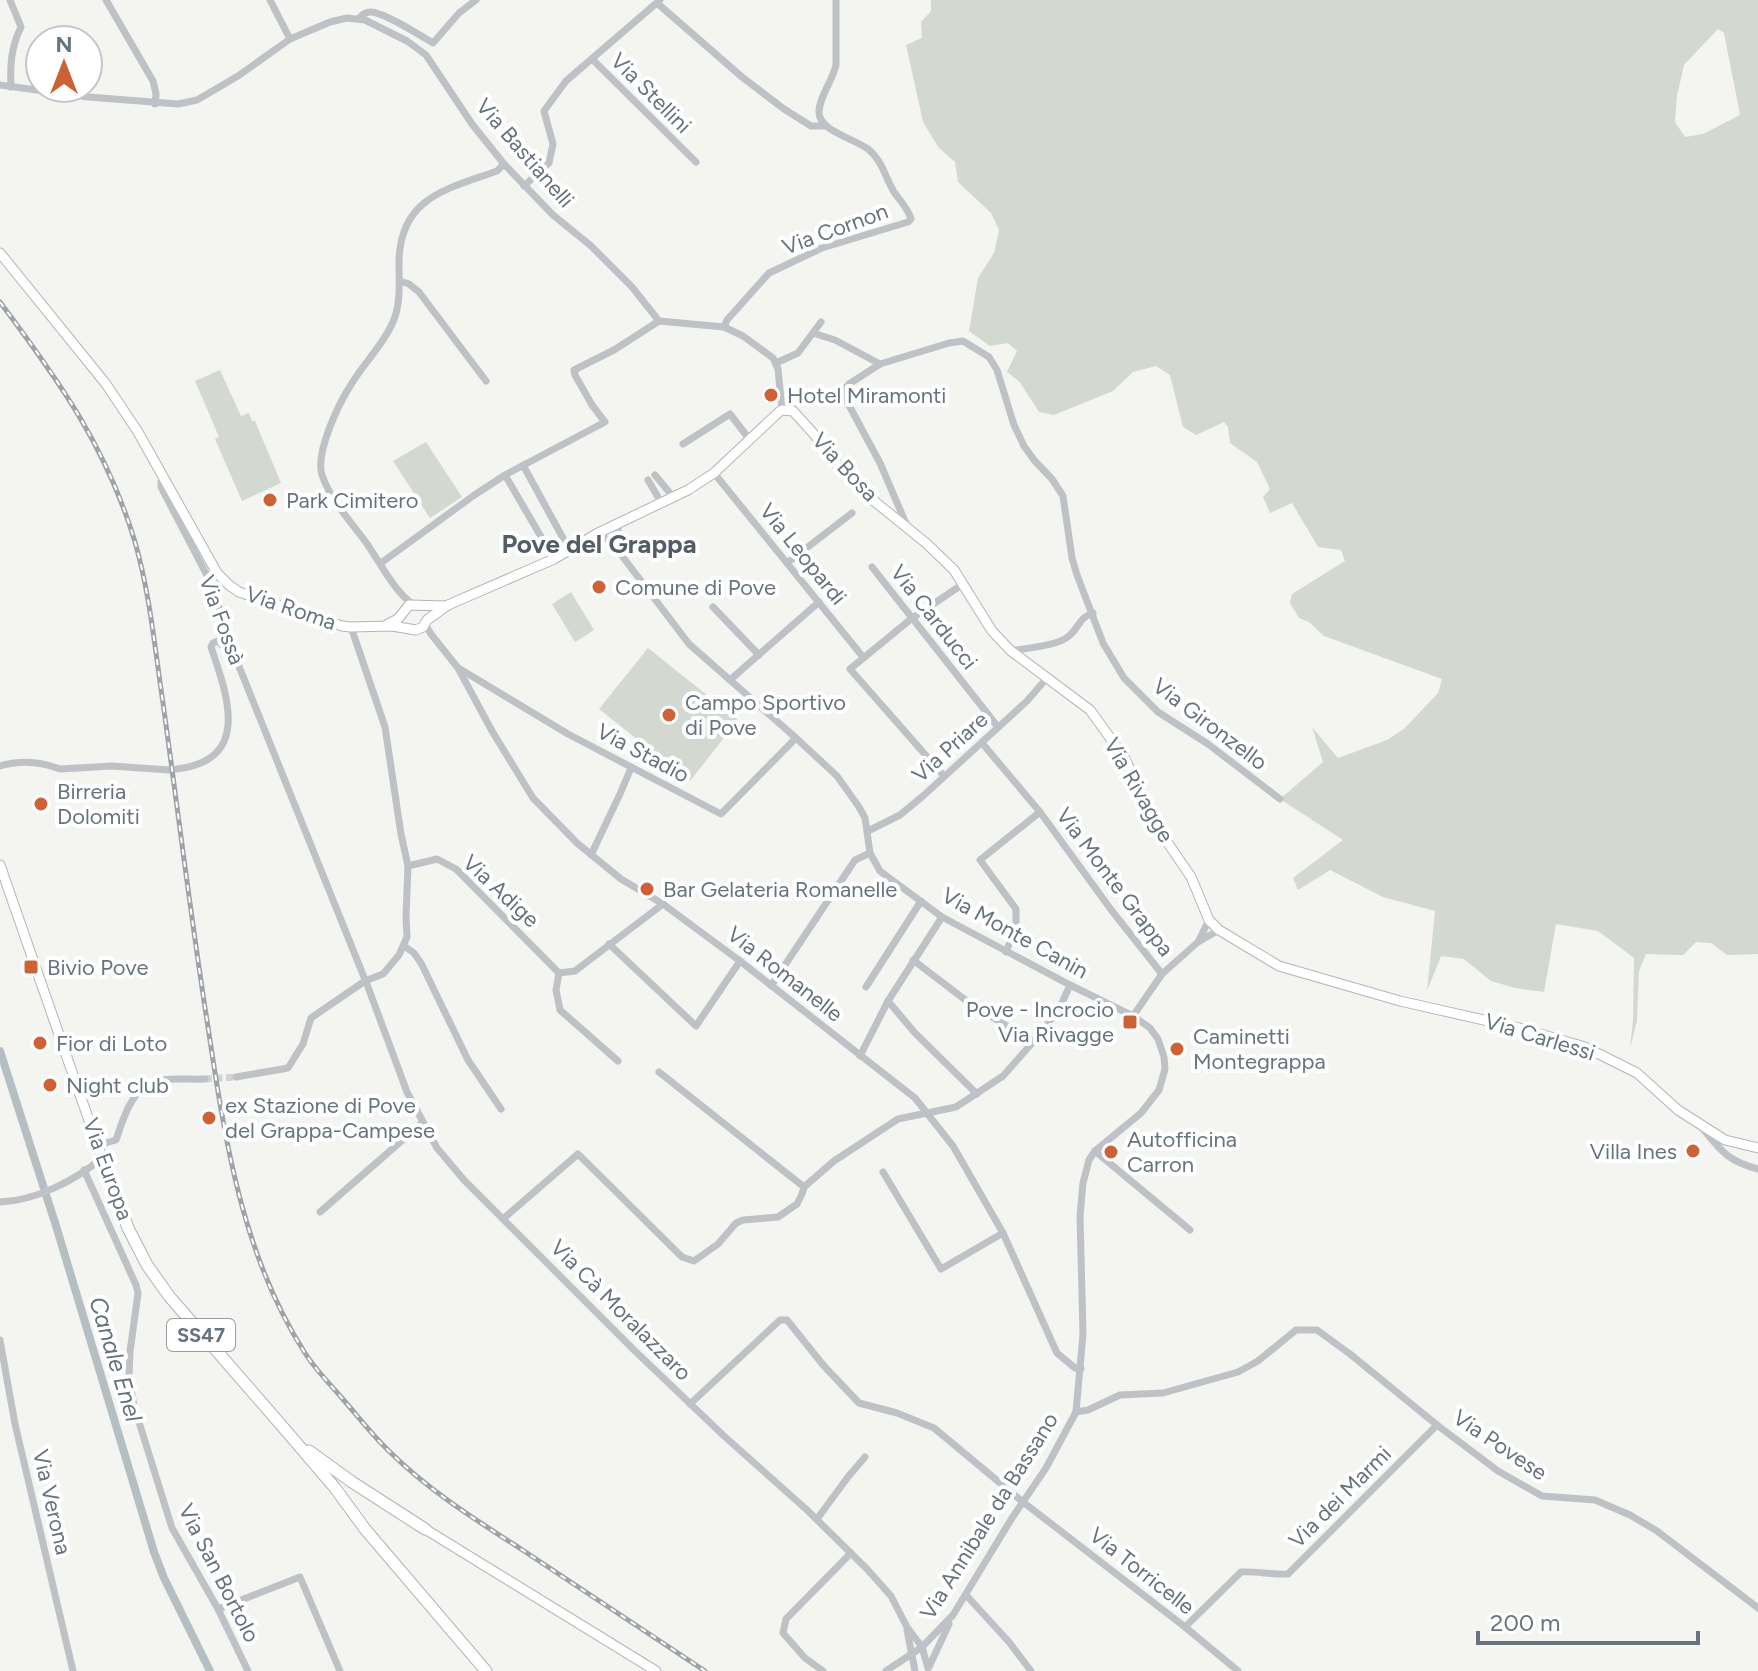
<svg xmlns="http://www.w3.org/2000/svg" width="1758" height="1671" font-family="Figtree,sans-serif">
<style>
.green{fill:#d3d9d1;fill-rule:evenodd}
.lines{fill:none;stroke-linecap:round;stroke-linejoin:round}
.canal{stroke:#b5bfc3;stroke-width:8}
.minor-tunnel{stroke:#d1d4d4;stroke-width:7;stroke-dasharray:7 3.5;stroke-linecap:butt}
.major-casing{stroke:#b2b5b9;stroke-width:11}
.highway-casing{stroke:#b1b4b7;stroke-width:13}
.minor{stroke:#bec1c5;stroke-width:7}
.major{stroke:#fff;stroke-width:9}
.highway{stroke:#fff;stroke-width:11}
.rail-casing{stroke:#9ea3a8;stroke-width:5}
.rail{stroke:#fff;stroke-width:2;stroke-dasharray:6;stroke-linecap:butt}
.poi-dot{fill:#ce6237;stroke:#fff;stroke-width:3}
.labels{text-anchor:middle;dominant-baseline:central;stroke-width:8;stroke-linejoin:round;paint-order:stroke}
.shield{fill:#fff;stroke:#959da5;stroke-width:2}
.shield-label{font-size:20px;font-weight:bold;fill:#67737f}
.street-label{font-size:22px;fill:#67737f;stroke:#fff}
.poi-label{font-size:22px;fill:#67737f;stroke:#fff;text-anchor:start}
.water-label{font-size:24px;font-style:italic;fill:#63737b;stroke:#fff}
.quarter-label{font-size:26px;font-weight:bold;fill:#545c65;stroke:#fff}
</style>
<rect width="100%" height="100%" fill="#f4f4f1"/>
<g class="green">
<path d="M931 0H1758V954L1727 955 1711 943 1696 942 1683 955 1646 954 1639 971 1637 1021 1630 1048 1633 1020 1634 958 1598 931 1556 924 1544 992 1515 988 1491 981 1464 959 1441 956 1427 991 1435 911 1383 897 1330 870 1298 890 1293 878 1343 840 1280 799 1323 762 1312 727 1338 758 1387 740 1404 729 1438 693 1442 679 1324 636 1309 622 1299 618 1290 603 1292 594 1345 561 1341 550 1318 547 1292 503 1270 513 1263 497 1270 489 1257 462 1230 443 1228 427 1224 422 1196 435 1183 427 1170 375 1156 366 1133 372 1113 391 1054 415 1039 412 1019 381 1007 372 1017 351 1008 343 990 346 969 331 978 278 994 253 999 230 991 213 958 182 955 162 939 148 923 122 906 45 922 38 921 22 931 11ZM1718 29 1724 33 1740 115 1703 134 1685 137 1675 122 1677 96 1684 65Z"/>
<path d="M220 370 241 416 249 413 252 421H255L281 483 242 501 215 439 219 437 195 381Z"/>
<path d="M426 442 462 497 430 518 393 461Z"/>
<path d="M571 592 594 630 575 642 552 604Z"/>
<path d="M648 648 738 720 690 781 599 709Z"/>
</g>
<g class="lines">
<path class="canal" d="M0 1051 57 1229 154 1552 164 1578 210 1671"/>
<path class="minor-tunnel" d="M205 1079 236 1077"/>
<g class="major-casing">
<g id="major">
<path d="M0 253 106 384 138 432 217 573 229 585 239 592 342 626 351 627 392 626 416 630 423 627 427 620 448 605 554 559 598 533 688 490 714 473 779 412 782 410 793 411 813 433 844 472 874 501 926 543 954 570 992 631 1011 651 1090 710 1124 757 1159 830 1191 877 1209 920 1219 930 1279 966 1400 1001 1519 1028 1585 1047 1637 1073 1678 1110 1725 1140 1758 1148"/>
<path d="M388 624 398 619 409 605 445 606"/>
<path d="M0 865 102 1158"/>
<path d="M425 1529 656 1671"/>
</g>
</g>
<g class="highway-casing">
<g id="highway">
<path d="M102 1158 128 1228 147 1265 169 1296 288 1433 335 1488 365 1529 486 1671"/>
<path d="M309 1451 352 1482 425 1529"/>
</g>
</g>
<g class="minor">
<path d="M10 0 21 27C11 47 10 65 11 87"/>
<path d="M106 0 153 81 156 94 155 104"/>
<path d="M270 0 290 39"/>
<path d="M657 3 742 77 784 109 811 126H826"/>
<path d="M359 18C363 15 364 12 370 12 382 11 421 36 433 43L459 13 476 0"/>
<path d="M592 59 696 162"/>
<path d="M0 85 88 97 178 104 197 100 238 76 290 39 330 22 347 18 365 20 407 41 426 55 472 124 504 164 553 215 590 245 632 287 659 321"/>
<path d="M524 186 549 163 553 144 544 111 566 81 660 0"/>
<path d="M400 281 409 284 419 292 486 381"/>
<path d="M724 327 727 320 769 273 822 248 908 222 911 219C908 208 900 201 894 192 885 177 882 160 868 149 855 139 820 131 819 113 818 99 833 80 836 65V0"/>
<path d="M813 333 835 340 880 364"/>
<path d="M776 363 798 353 821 322"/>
<path d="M683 444 730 414 750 440"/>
<path d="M523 465 570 551"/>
<path d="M714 473 863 657"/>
<path d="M505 475 554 559"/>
<path d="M655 475 674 498"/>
<path d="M164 479 161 482V487L212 585 232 649 368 987 407 1092 437 1148 464 1180 634 1350 724 1436 807 1510 867 1569 891 1596 907 1627 922 1647 928 1668"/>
<path d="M648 480 662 504"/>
<path d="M618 524V537L623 554"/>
<path d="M907 526 880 463 844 396V390L849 384 880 364 949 343 963 341 989 357 997 370 1014 425 1024 446 1034 460 1052 479 1063 496 1072 558 1077 575 1103 643 1124 678 1158 712 1208 744 1280 799"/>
<path d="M598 533 613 544 689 644 796 738 837 776 859 807 865 818 870 853 880 871 942 917 1070 985 1133 1016 1150 1028 1158 1039 1164 1057 1165 1069 1159 1090 1141 1113 1095 1151 1089 1160 1083 1183 1080 1216 1083 1334 1076 1412 1046 1468 1012 1518 953 1615 922 1647 886 1671"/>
<path d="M381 563 473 496 505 475 605 422 592 405 575 375 574 370 614 350 659 321 724 327 743 336 773 358 778 369 782 410"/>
<path d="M787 563 852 513"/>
<path d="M872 567 998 727"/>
<path d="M413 604C395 593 378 559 365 541 350 521 330 499 322 475 315 452 339 403 352 383 364 363 383 345 393 322 401 304 399 282 399 262 400 197 447 189 497 171L504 164"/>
<path d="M713 607 759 655"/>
<path d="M425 624 431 634 458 668 492 731 533 798 577 843 621 879 663 904 740 961 915 1098 953 1146 1003 1233 1057 1353 1075 1368 1081 1369"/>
<path d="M1011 651C1026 648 1058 646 1069 636 1080 627 1078 618 1093 613"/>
<path d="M460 669 568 734 721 814 796 738"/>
<path d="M730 680 819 602"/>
<path d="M982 743 1040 812 1112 911 1162 974"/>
<path d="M0 766C20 760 41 762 60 769L112 766 169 770"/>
<path d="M177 769C251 760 228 697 211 647L213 643 218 641 228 651 230 657"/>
<path d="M944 776 850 669 911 619 963 584"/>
<path d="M868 831 900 815 923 796 1027 701 1046 679"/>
<path d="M591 855 620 794 631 768"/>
<path d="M408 866 437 859 456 869 559 973 575 971 663 904"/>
<path d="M1209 920 1198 942 1219 930"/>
<path d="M609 944 696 1026 740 961"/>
<path d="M404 946 414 953 421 963 468 1060 501 1109"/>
<path d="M1006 952 1016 927V909L980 860 1040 812"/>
<path d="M913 960 972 1005 1034 1042"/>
<path d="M559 973 556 990 560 1010 618 1061"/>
<path d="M771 986 855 860 870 853"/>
<path d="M866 987 921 901"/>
<path d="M888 1001 915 1033 977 1094"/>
<path d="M1133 1016 1162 974 1198 942"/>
<path d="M860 1056 888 1001 942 917"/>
<path d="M659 1072 804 1187"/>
<path d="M236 1077 288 1068 303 1044 311 1018 365 981 383 974 399 955 407 937 406 916 408 866 401 834 385 727 351 627"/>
<path d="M1703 1129C1722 1152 1728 1161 1758 1169"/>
<path d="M98 1145 116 1140C122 1122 130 1095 147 1085 163 1076 187 1080 205 1079"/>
<path d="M1095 1151 1190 1230"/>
<path d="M84 1170 136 1285 138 1293 130 1352 129 1377 134 1406 172 1528 218 1609 248 1671"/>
<path d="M883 1172 941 1269 1003 1233"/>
<path d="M804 1187 834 1161 898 1119 956 1107 1003 1076 1042 1032 1061 1005 1070 985"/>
<path d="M0 1202C35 1201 76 1180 102 1158"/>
<path d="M320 1212 422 1123"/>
<path d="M503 1219 578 1154 682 1257 694 1261 718 1244 736 1223 743 1220 778 1217 797 1204 802 1194 804 1187"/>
<path d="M0 1340 15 1424 73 1671"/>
<path d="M690 1404 780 1320H787L824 1366 859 1403 897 1413 934 1428 1023 1502 1185 1627 1238 1671"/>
<path d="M1076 1412 1088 1410 1120 1395 1163 1393 1238 1372 1258 1361 1296 1330H1317L1350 1354 1437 1425 1498 1471 1542 1496 1595 1500 1630 1515 1657 1531 1758 1608"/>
<path d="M817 1519 848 1477 865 1457"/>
<path d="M966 1595 1009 1642 1031 1671"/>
<path d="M218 1609 300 1577 340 1671"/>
<path d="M1185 1627 1241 1572C1257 1571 1272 1575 1288 1574L1437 1425"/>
<path d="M907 1630 915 1671"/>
<path d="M929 1667 949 1624"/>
<path d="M823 1671 805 1658 783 1633 786 1619 851 1553"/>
</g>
<use href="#major" class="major"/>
<use href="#highway" class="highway"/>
<g class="rail-casing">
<path id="rail" d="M0 302C59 381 106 446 135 542 150 594 155 650 163 703 178 811 191 919 208 1027 225 1140 242 1255 305 1353 315 1369 329 1383 341 1397 357 1415 372 1435 390 1452 428 1490 476 1520 521 1549 582 1590 644 1630 705 1671"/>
</g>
<use href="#rail" class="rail"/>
</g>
<g class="poi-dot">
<circle cx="771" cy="395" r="8"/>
<circle cx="270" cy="500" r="8"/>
<circle cx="599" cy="587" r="8"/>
<circle cx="669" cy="715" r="8"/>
<circle cx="41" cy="804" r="8"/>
<circle cx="647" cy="889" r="8"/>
<rect x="23" y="959" width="16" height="16" rx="4"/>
<rect x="1122" y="1014" width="16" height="16" rx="4"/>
<circle cx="40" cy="1043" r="8"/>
<circle cx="1177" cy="1049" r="8"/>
<circle cx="50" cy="1085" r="8"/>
<circle cx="209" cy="1118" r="8"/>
<circle cx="1693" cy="1151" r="8"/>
<circle cx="1111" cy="1152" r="8"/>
</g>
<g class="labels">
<rect class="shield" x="167" y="1319" width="68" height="32" rx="6"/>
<g class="shield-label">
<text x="201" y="1335">SS47</text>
</g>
<g class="street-label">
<text transform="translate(651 93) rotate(45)">Via Stellini</text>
<text transform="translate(525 153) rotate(49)">Via Bastianelli</text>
<text transform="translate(835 229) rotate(-20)">Via Cornon</text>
<text transform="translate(845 467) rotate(47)">Via Bosa</text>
<text transform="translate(803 554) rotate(51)">Via Leopardi</text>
<text transform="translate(291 608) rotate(19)">Via Roma</text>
<text transform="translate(934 617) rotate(52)">Via Carducci</text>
<text transform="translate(222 620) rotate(70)">Via Fossà</text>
<text transform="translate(1210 724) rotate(37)">Via Gironzello</text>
<text transform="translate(950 747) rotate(-42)">Via Priare</text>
<text transform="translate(643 753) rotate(28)">Via Stadio</text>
<text transform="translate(1139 790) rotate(60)">Via Rivagge</text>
<text transform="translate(1115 882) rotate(53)">Via Monte Grappa</text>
<text transform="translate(501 891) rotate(43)">Via Adige</text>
<text transform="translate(1015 933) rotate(29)">Via Monte Canin</text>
<text transform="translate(785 974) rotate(38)">Via Romanelle</text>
<text transform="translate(1540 1037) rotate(17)">Via Carlessi</text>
<text transform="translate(108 1169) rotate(70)">Via Europa</text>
<text transform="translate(621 1310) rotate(45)">Via Cà Moralazzaro</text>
<text transform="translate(1500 1445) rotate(34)">Via Povese</text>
<text transform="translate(1340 1497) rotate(-45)">Via dei Marmi</text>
<text transform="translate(52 1502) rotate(77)">Via Verona</text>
<text transform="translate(989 1516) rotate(-58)">Via Annibale da Bassano</text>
<text transform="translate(1142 1571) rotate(38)">Via Torricelle</text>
<text transform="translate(219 1573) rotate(63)">Via San Bortolo</text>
</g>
<g class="poi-label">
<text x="787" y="395">Hotel Miramonti</text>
<text x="286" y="500">Park Cimitero</text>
<text x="615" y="587">Comune di Pove</text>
<text x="685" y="702">Campo Sportivo<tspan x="685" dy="25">di Pove</tspan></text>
<text x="57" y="791">Birreria<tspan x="57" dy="25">Dolomiti</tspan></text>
<text x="663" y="889">Bar Gelateria Romanelle</text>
<text x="47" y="967">Bivio Pove</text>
<text x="1114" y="1009" text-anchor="end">Pove - Incrocio<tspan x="1114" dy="25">Via Rivagge</tspan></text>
<text x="1193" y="1036">Caminetti<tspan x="1193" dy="25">Montegrappa</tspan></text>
<text x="56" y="1043">Fior di Loto</text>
<text x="66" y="1085">Night club</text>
<text x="225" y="1105">ex Stazione di Pove<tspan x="225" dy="25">del Grappa-Campese</tspan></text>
<text x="1127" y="1139">Autofficina<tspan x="1127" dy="25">Carron</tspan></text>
<text x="1677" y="1151" text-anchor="end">Villa Ines</text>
</g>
<g class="water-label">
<text transform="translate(116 1359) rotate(73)">Canale Enel</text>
</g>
<g class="quarter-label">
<text x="599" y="544">Pove del Grappa</text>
</g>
</g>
<g transform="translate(64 64)"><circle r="38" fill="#ffffff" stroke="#c2c7cc" stroke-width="2"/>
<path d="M0-6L14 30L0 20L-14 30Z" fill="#ce6237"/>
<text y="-12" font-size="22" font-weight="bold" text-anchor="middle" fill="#67737f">N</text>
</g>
<path d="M1478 1631v12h220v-12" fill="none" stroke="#67737f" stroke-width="4"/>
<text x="1490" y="1631" font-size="24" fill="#67737f" stroke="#ffffff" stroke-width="6" paint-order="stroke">200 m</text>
</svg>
